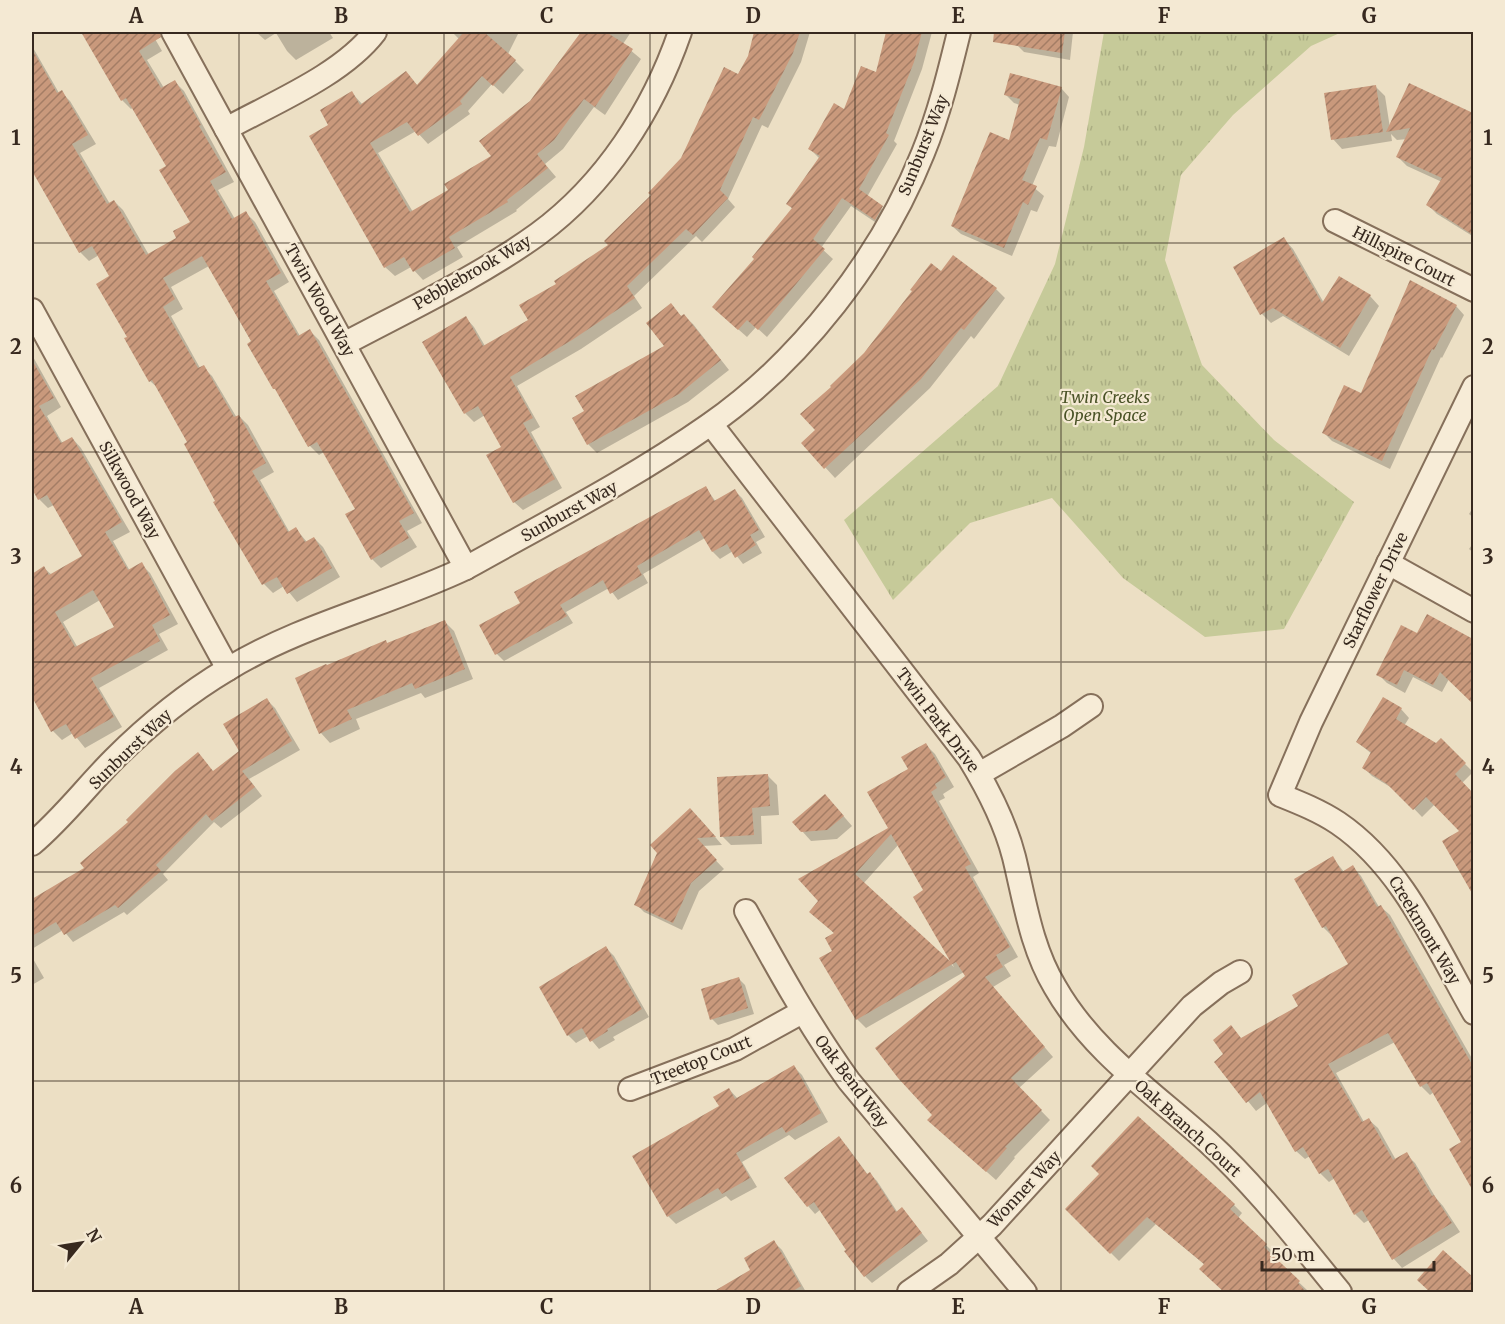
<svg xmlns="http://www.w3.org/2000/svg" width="1505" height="1324" font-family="Merriweather,serif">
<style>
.park{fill:url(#park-tufts)}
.shadow{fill:#0003;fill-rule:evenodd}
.building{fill:url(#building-hatch);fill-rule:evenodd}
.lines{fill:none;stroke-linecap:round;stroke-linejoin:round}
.minor-casing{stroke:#86705b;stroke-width:26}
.minor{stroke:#f7ecd7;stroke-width:22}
.grid{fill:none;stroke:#37291f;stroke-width:1.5;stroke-opacity:0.55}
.labels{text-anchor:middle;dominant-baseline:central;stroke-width:4.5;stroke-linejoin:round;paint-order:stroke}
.street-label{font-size:16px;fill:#37291f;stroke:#f4e9d3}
.park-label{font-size:16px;font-style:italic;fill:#495226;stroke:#f4e9d3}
.neatline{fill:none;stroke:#37291f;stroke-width:2}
.grid-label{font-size:20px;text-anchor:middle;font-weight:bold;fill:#37291f}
</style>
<defs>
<pattern id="park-tufts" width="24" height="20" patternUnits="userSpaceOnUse" patternTransform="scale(1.5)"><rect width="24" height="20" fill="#c6ca99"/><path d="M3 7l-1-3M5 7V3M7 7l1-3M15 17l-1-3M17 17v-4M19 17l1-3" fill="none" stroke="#abae83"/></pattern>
<pattern id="building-hatch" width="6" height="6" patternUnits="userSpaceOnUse" patternTransform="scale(1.5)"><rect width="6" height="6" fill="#c9997c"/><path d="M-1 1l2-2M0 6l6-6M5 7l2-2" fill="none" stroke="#a47d65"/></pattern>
</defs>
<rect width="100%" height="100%" fill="#ecdfc4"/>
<path class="park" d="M1104 32H1342L1311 46 1233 115 1181 175 1165 260 1202 365 1274 440 1354 502 1284 629 1205 637 1123 578 1052 498 970 523 893 600 844 520 998 386 1055 264 1084 147Z"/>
<g class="shadow">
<path d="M83 32H151L162 51 147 60 164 88 175 82 184 91 234 182 218 190 235 219 246 213 255 222 289 282 274 291 300 336 310 331 319 340 422 523 407 531 417 547 381 568 372 559 357 509 324 452 319 455 310 446 209 266 171 287 183 309 171 316 200 368 203 367 212 376 237 418 239 416 248 425 274 472 260 480 290 533 296 529 307 542 314 538 323 547 340 577 297 602 284 586 273 593 264 584 217 501 189 443 159 389 150 381 129 337 111 277 99 255 89 261 80 252 32 160V46L59 93 61 92 70 101 96 144 80 153 110 204 114 201 123 210 149 255 178 238 192 223 168 167 134 107 131 109 122 100Z"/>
<path d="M256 32H329L333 38 296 60 287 51 276 33 265 40Z"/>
<path d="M452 32H519L508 54 524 70 503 94 492 84 468 111 470 114 428 144 416 131 378 153 413 212 450 191 493 157 583 32H631L623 44 641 59 605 115 594 107 563 149 545 164 556 177 516 210 517 211 457 247 463 257 423 280 411 267 395 276 385 267 331 125 352 93 363 105 406 73 418 86 459 39Z"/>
<path d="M756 32H810L801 62 768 128 762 125 728 199 735 207 702 242 696 236 634 296 642 308 581 349 517 386 540 427 531 432 562 488 523 510 514 502 503 447 485 415 474 422 465 413 466 318 474 327 485 346 530 320 558 284 610 245 682 159 739 76 749 56Z"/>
<path d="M881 32H932L922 69 894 141 897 144 867 197 890 216 884 228 851 206 821 248 833 259 767 337 756 327 747 337 722 315 756 259 793 209 788 204 820 159 810 149 877 74 887 33Z"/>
<path d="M1018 32H1073L1070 60 1024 52 1017 45Z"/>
<path d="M1410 85 1474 115V237L1437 214 1428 205 1442 182 1407 166 1398 157 1407 139 1397 140 1391 134 1392 141 1342 149 1333 139 1375 86 1385 96 1390 128Z"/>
<path d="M1061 88 1069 97 1056 147 1049 146 1032 186 1044 196 1037 212 1031 210 1012 256 961 234 952 226 1010 142 1020 105 1014 103 1006 95Z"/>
<path d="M1284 239 1293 249 1324 303 1370 296 1379 306 1349 356 1283 316 1271 323 1262 314Z"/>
<path d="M942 273 996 289 1005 298 974 339 971 336 930 388 835 478 803 443 817 431 833 387Z"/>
<path d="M671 305 682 317 684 316 693 324 729 370 688 402 597 453 588 444 666 346Z"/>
<path d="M1456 306 1464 315 1442 358 1441 357 1390 469 1332 441 1324 433Z"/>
<path d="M32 355 61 407 47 416 63 444 72 438 81 448 130 532 113 541 130 571 141 564 150 573 178 624 159 634 168 650 99 688 122 727 85 748 73 733 62 740 53 731 32 694V569L34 574 44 568 52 575 84 556 54 505 48 508 39 499 32 486ZM100 600 116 627 78 648 63 622Z"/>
<path d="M706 488 716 502 735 491 742 498 765 537 756 542 762 553 743 564 733 551 720 559 713 552 705 538 643 574 648 583 618 600 609 588 566 612 573 623 504 661 497 654 481 625 522 603Z"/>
<path d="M1474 506V518L1469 514Z"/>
<path d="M1474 542V553L1469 549Z"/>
<path d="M444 621 454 631 473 679 425 698 421 693 356 719 360 729 330 743 321 733 297 679 386 642 388 644Z"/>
<path d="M1418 635 1465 636 1474 645V703L1449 679 1442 692 1413 677 1405 693 1387 683 1378 674Z"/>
<path d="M267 700 275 708 300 750 249 779 262 796 221 828 214 822 163 874 168 880 127 915 124 912 73 942 63 930 32 949V902L86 868 241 751Z"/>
<path d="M1401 709 1409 718 1404 726 1436 745 1441 740 1473 772 1462 783 1474 795V893L1444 841 1462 831 1435 804 1422 817 1397 791 1372 776 1364 768 1372 754 1357 742Z"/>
<path d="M926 745 935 754 954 787 943 794 945 798 939 801 979 873 973 877 1018 957 1004 965 1011 976 993 987 1053 1057 1019 1088 1050 1120 1014 1157 1015 1158 996 1180 938 1129 934 1115 967 976 964 972 866 1028 857 1019 834 951 835 934 811 911 890 828 910 769ZM899 844 925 891 915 898 954 967 863 884Z"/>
<path d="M768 776 777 785 779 815 761 816 762 844 731 845 722 836Z"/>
<path d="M834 805 852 826 837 839 811 841 802 831Z"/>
<path d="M699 818 722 845 702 846 724 869 699 891 682 930 644 912 636 904Z"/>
<path d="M1333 858 1344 872 1353 867 1361 876 1379 907H1381L1390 915 1474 1062V1188L1451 1149 1463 1142 1434 1092 1430 1095 1421 1086 1395 1042 1336 1073 1364 1122 1369 1120 1378 1128 1396 1160 1406 1154 1415 1163 1436 1198 1443 1206 1460 1232 1402 1268 1394 1259 1369 1220 1364 1223 1355 1214 1335 1178 1329 1182 1320 1173 1310 1156 1305 1159 1296 1151 1268 1102 1256 1111 1216 1062 1225 1054 1231 1027 1242 1040 1300 1006 1350 964 1332 936 1323 927Z"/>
<path d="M606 948 614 956 649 1017 613 1037 615 1040 599 1049 588 1036 576 1043 568 1035Z"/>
<path d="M32 957 44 978 32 985Z"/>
<path d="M739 979 745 985 754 1014 718 1025 712 1019Z"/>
<path d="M794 1067 802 1075 828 1122 795 1140 789 1135 742 1162 757 1187 731 1201 726 1196 676 1224 668 1216 729 1089 738 1099Z"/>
<path d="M846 1145 868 1175 870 1174 877 1181 898 1213 909 1217 928 1241 872 1283 865 1276 821 1209 815 1214 808 1206Z"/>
<path d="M1234 1205 1242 1213 1238 1218 1274 1253 1271 1256 1307 1290 1305 1292 1205 1265 1156 1224 1119 1261 1067 1209Z"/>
<path d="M774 1242 782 1250 806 1292H714L753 1271Z"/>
</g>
<g class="building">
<path d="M81 32H160L161 37 139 51 161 88 175 80 201 125 199 126 226 172 210 181 232 219 246 211 281 273 266 281 298 336 310 329 414 513 399 521 409 538 371 560 345 514 355 509 317 442 308 447 275 389H273L247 344 251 341 202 256 163 278 175 299 163 307 198 368 204 365 234 417 239 415 266 463 252 471 288 532 296 527 305 542 314 537 332 568 287 594 277 577 262 585 213 502 215 501 184 444 187 442 152 380 149 382 124 338 127 337 96 284 109 276 92 246 79 253 32 171V49L57 93 62 90 88 135 72 144 107 204 114 200 146 255 176 238 173 231 190 222 159 170 166 166 126 98 121 101Z"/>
<path d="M464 32H484L516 60 493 86 482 76 460 101 462 104 418 136 407 122 370 143 410 212 448 190 444 184 491 156 479 141 530 101 581 32H606L633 49 595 107 584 99 554 140 537 154 548 168 507 200 508 202 449 237 455 248 413 272 404 257 384 268 309 136 328 125 320 110 352 91 360 105 406 71 417 85Z"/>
<path d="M754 32H800L793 53 759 120 753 117 720 190 728 198 693 235 686 229 627 286 635 298 572 340 510 377 533 418 523 423 555 479 513 503 486 455 501 447 478 406 464 414 422 342 466 316 483 346 528 320 519 305 556 284 554 281 608 245 604 241 651 195 648 193 681 158 724 67 738 74 748 56Z"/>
<path d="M886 32H922L914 62 886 133 889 135 859 189 883 206 875 220 842 198 813 239 825 249 758 330 747 320 738 330 712 307 754 259 752 257 792 208 786 204 820 156 808 149 834 103 844 109 861 66 876 72Z"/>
<path d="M994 32H1065L1062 53 993 42Z"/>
<path d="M1010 73 1062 87 1047 140 1040 138 1022 180 1037 186 1028 205 1023 202 1004 248 951 226 990 132 1009 140 1020 99 1004 95Z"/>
<path d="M1409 83 1473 113V235L1426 205 1442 178 1396 157 1410 128 1386 132Z"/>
<path d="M1376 85 1383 132 1331 140 1324 93Z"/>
<path d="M1284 237 1322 303 1339 276 1371 295 1340 348 1273 308 1260 315 1233 267Z"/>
<path d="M953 255 997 288 964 330 961 328 921 379 824 469 801 443 815 430 800 414 831 387 830 386 864 353 912 291 910 290 931 263 941 271Z"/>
<path d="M1410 280 1457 305 1434 350 1432 349 1382 461 1322 433 1344 385 1361 393Z"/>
<path d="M671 303 681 316 684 314 721 360 679 394 587 445 572 418 584 411 575 396 664 346 646 323Z"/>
<path d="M32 360 54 398 39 406 61 443 72 437 122 522 105 532 128 570 142 562 170 615 152 625 160 641 91 678 114 717 75 739 66 724 51 732 32 697V574L44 566 49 575 82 556 47 495 38 500 32 489ZM93 590 114 627 75 647 55 612Z"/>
<path d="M706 486 714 501 735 489 759 530 750 535 756 545 735 558 727 544 712 552 699 530 637 566 642 575 610 594 603 580 560 605 567 616 495 655 479 625 520 603 514 592Z"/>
<path d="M1427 614 1473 639V704L1440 672 1433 685 1404 670 1397 685 1376 675 1401 625 1417 633Z"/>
<path d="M445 620 465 669 415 689 412 683 347 710 352 719 319 734 295 678 326 664 327 665 386 640 387 643Z"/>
<path d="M1383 697 1402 708 1396 719 1436 743 1441 738 1466 763 1455 774 1473 793V895L1442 841 1459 831 1426 797 1413 810 1387 784 1362 768 1371 752 1356 742Z"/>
<path d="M267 698 292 741 242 771 255 787 212 821 206 814 156 865 161 871 118 908 115 905 64 935 56 922 32 936V899L84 868 80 863 128 822 126 820 175 771 198 752 213 771 239 751 223 724Z"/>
<path d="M926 743 946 777 935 784 937 788 931 792 971 864 965 867 1010 947 996 955 1003 967 985 977 1045 1047 1011 1078 1042 1110 1005 1147 1007 1148 986 1172 927 1120 932 1115 898 1078 875 1048 965 976 956 962 856 1020 819 958 832 951 825 938 834 933 809 912 818 901 798 879 888 828 867 792 908 769 901 757ZM891 834 923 890 913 897 950 961 855 874Z"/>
<path d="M768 774 770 806 752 808 754 835 720 837 717 777Z"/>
<path d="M825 794 844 816 827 830 801 832 792 822Z"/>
<path d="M690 808 716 837 697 838 717 860 691 883 673 923 634 905 657 853 650 845Z"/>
<path d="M1333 856 1342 872 1353 865 1377 907 1381 905 1473 1066V1191L1449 1149 1461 1142 1427 1083 1420 1087 1388 1033 1328 1064 1362 1122 1369 1118 1393 1160 1407 1152 1432 1196 1434 1195 1452 1223 1392 1260 1362 1210 1354 1215 1328 1169 1319 1174 1303 1147 1295 1152 1260 1092 1246 1103 1214 1062 1223 1054 1213 1040 1231 1025 1241 1038 1298 1006 1292 995 1348 964 1326 926 1322 928 1294 879Z"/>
<path d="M606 946 642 1009 607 1029 608 1031 590 1042 582 1028 567 1036 539 987Z"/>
<path d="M739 977 748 1008 710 1020 701 989Z"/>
<path d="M794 1065 821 1113 786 1133 782 1127 736 1153 750 1178 722 1194 718 1188 667 1217 632 1156 719 1106 713 1097 729 1088 735 1099Z"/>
<path d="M1138 1116 1235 1204 1230 1209 1267 1244 1264 1247 1300 1281 1298 1283 1307 1293H1225L1199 1269 1204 1264 1147 1217 1110 1254 1065 1209 1099 1174 1091 1166Z"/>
<path d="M839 1136 867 1174 870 1172 896 1212 902 1207 922 1233 864 1277 844 1251 846 1250 814 1202 807 1207 784 1178Z"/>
<path d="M774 1240 801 1286 790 1293H711L750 1270 744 1258Z"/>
<path d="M1443 1250 1473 1277V1293H1431L1417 1280Z"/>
</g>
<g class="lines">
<g class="minor-casing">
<g id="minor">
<path d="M173 32 466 568"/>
<path d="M226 129C273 103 342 75 375 32"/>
<path d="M1335 221 1474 290"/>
<path d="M32 310 228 669"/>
<path d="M344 344C408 310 480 276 538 234 606 184 653 110 680 32"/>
<path d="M1474 387 1311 722 1280 795C1300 803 1320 811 1338 823 1403 867 1436 947 1474 1013"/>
<path d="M711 424 969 758C988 789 1005 822 1014 857 1025 902 1031 947 1055 987 1092 1052 1154 1093 1208 1142 1257 1187 1298 1241 1340 1292"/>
<path d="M1388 563 1474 611"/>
<path d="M979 774 1062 726 1091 706"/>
<path d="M32 844C62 819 86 787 114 759 148 725 186 694 228 669 302 624 388 605 466 568 548 522 632 479 709 425 801 361 881 258 923 153 939 114 949 73 959 32"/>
<path d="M746 911C778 969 810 1027 849 1081L1025 1292"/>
<path d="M630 1089 735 1049 802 1012"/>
<path d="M909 1292 949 1264 992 1225 1192 1006 1221 983 1240 972"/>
</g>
</g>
<use href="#minor" class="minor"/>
</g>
<path class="grid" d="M239 32V1292M444 32V1292M650 32V1292M855 32V1292M1061 32V1292M1266 32V1292M32 243H1474M32 452H1474M32 662H1474M32 872H1474M32 1081H1474"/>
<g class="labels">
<g class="street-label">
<text transform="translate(923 145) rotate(-68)">Sunburst Way</text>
<text transform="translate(1404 256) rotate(27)">Hillspire Court</text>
<text transform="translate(472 272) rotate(-30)">Pebblebrook Way</text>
<text transform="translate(320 300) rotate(61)">Twin Wood Way</text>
<text transform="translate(130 490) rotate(61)">Silkwood Way</text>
<text transform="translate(569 511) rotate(-29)">Sunburst Way</text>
<text transform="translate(1375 590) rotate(-64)">Starflower Drive</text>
<text transform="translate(938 720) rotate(53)">Twin Park Drive</text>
<text transform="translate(130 749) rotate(-44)">Sunburst Way</text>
<text transform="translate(1425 930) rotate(59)">Creekmont Way</text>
<text transform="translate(701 1060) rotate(-22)">Treetop Court</text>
<text transform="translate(852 1081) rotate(53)">Oak Bend Way</text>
<text transform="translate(1188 1128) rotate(42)">Oak Branch Court</text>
<text transform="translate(1024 1189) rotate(-47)">Wonner Way</text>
</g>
<g class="park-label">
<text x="1105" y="397">Twin Creeks<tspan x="1105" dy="18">Open Space</tspan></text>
</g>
</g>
<rect width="1505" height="1324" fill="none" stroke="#f4e9d3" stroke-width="66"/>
<g transform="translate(81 1243) rotate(60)" stroke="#f4e9d3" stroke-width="4.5" paint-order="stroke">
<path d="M0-4.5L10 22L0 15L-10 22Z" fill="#37291f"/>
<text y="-9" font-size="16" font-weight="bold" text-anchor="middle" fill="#37291f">N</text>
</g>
<path d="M1262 1261v9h172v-9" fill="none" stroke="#37291f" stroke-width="3"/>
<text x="1271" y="1261" font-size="18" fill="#37291f" stroke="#f4e9d3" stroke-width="4.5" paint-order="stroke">50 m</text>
<rect x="33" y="33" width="1439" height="1258" class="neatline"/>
<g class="grid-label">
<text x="136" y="23">A</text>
<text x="341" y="23">B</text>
<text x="547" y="23">C</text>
<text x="753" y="23">D</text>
<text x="958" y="23">E</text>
<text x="1164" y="23">F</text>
<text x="1369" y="23">G</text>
<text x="16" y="145">1</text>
<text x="1488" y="145">1</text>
<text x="16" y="354">2</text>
<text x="1488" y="354">2</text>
<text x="16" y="564">3</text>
<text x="1488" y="564">3</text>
<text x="16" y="774">4</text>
<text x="1488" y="774">4</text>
<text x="16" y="983">5</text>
<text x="1488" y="983">5</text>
<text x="16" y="1193">6</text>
<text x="1488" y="1193">6</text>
<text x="136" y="1314">A</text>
<text x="341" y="1314">B</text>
<text x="547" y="1314">C</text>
<text x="753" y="1314">D</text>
<text x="958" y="1314">E</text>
<text x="1164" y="1314">F</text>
<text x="1369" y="1314">G</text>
</g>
</svg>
